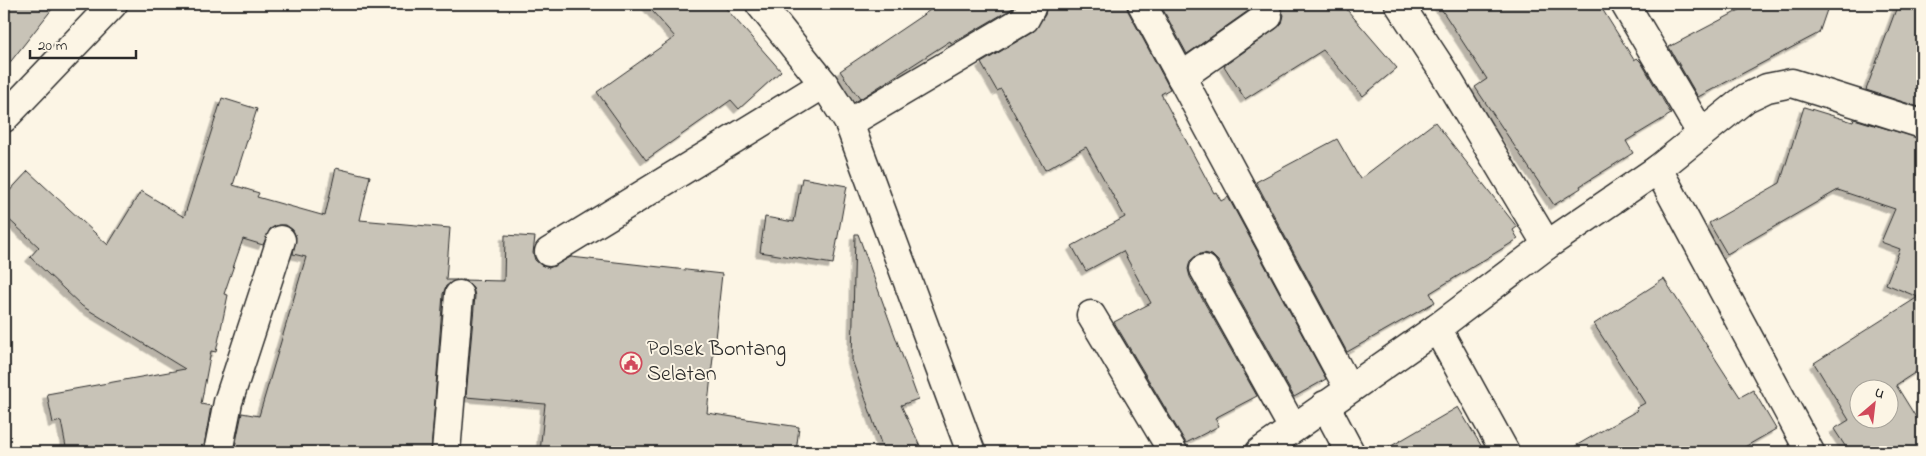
<svg xmlns="http://www.w3.org/2000/svg" width="1926" height="456" font-family="'Indie Flower',sans-serif">
<style>
.building{fill:#c8c3b7;stroke:#2b2b2b;fill-rule:evenodd;filter:url(#shadow)}
.lines{fill:none;stroke-linecap:round;stroke-linejoin:round}
.minor-casing{stroke:#2b2b2b;stroke-width:31}
.minor{stroke:#fcf5e5;stroke-width:28}
.labels{text-anchor:middle;dominant-baseline:central;stroke-width:4;stroke-linejoin:round;paint-order:stroke}
.poi-label{font-size:22px;fill:#2b2b2b;stroke:#fcf5e5;text-anchor:start}
</style>
<defs>
<filter id="shadow"><feDropShadow dx="-4.5" dy="4.5" stdDeviation="0" flood-color="#0004"/></filter>
</defs>
<rect width="100%" height="100%" fill="#fcf5e5"/>
<filter id="ink" filterUnits="userSpaceOnUse"><feTurbulence type="fractalNoise" baseFrequency=".02" numOctaves="2"/><feDisplacementMap in="SourceGraphic" scale="10" xChannelSelector="R" yChannelSelector="G"/><feConvolveMatrix kernelMatrix="1 2 1 2 8 2 1 2 1" color-interpolation-filters="sRGB"/></filter>
<g filter="url(#ink)">
<g class="building">
<path d="M4 4H56L4 70Z"/>
<path d="M646 4H722L781 71 739 109 731 100 646 160 597 92 675 37Z"/>
<path d="M939 4H1015L1013 8 965 36 951 43 950 41 860 99 840 71Z"/>
<path d="M1047 4H1126L1128 11 1170 89 1161 94 1214 193 1216 192 1221 201 1228 197 1326 379 1294 397 1218 261 1212 255 1204 253 1197 255 1190 261 1188 269 1190 277 1257 396 1215 418 1219 426 1186 443 1114 322 1151 303 1123 251 1086 271 1072 246 1125 217 1086 147 1045 170 1001 89 997 91 981 63 1033 32 1045 15Z"/>
<path d="M1160 4H1258L1187 54Z"/>
<path d="M1277 4H1342L1397 68 1363 96 1323 50 1245 99 1224 66 1277 28 1282 23 1284 15Z"/>
<path d="M1438 4H1599L1634 60 1637 58 1641 62 1671 114 1626 141 1633 153 1580 186 1581 188 1554 205 1475 87 1487 79Z"/>
<path d="M1751 4H1829L1819 33 1698 97 1669 47Z"/>
<path d="M1898 4H1922V108L1866 90Z"/>
<path d="M222 98 257 109 233 185 259 193 257 197 325 216 336 168 370 176 360 220 450 228 446 280H457L446 286 443 294 431 452H234L242 413 259 416 306 257 293 254 296 237 293 230 286 225H278L270 229 263 245 243 239 224 294 228 295 216 352 211 351 201 404 211 406 203 452H67L61 421 53 423 47 394 185 369 82 306 30 257 39 247 4 215V197L28 171 108 245 141 191 184 217Z"/>
<path d="M1804 107 1853 122 1854 119 1922 139V368L1896 385 1922 427V452H1849L1834 429 1849 420 1814 363 1918 297 1886 284 1900 249 1881 242 1895 209 1838 190 1727 254 1709 223 1780 183ZM1858 388H1888V418H1858Z"/>
<path d="M1435 122 1517 227 1513 230 1518 239 1430 293 1435 302 1347 352 1256 182 1337 139 1360 179Z"/>
<path d="M802 178 847 186 833 264 760 252 765 217 794 222Z"/>
<path d="M855 234H858L918 399 901 405 923 452H884L852 360Z"/>
<path d="M505 235 535 237 533 253 535 260 541 265 549 268 571 257 722 274 707 413 799 427 796 452H540L545 404 466 397 475 296 473 288 462 280 504 281Z"/>
<path d="M1664 279 1740 397 1753 390 1776 429 1736 452H1565L1638 410 1636 408 1645 403 1594 324Z"/>
<path d="M1458 407 1485 452H1381Z"/>
</g>
<g class="lines">
<g class="minor-casing">
<g id="minor">
<path d="M760 4 824 84 849 123 971 452"/>
<path d="M1142 4 1349 389"/>
<path d="M1399 4 1441 68 1547 245"/>
<path d="M1625 4 1701 133"/>
<path d="M1181 77 1268 16"/>
<path d="M4 118 113 4"/>
<path d="M849 123 1025 19 1031 8V4"/>
<path d="M1658 169 1810 452"/>
<path d="M549 252 824 84"/>
<path d="M1204 269 1293 428"/>
<path d="M1091 315 1173 452"/>
<path d="M1437 328 1505 452"/>
<path d="M1325 405 1350 452"/>
<path d="M218 452 228 402 281 240"/>
<path d="M446 452 459 295"/>
<path d="M1260 452 1437 328 1547 245 1658 169 1746 98 1767 88 1792 83 1922 124"/>
</g>
</g>
<use href="#minor" class="minor"/>
</g>
</g>
<defs>
<g id="civic-ring" transform="scale(1.125)"><circle r="9.5" fill="#fcf5e5" stroke="#d1495b" stroke-width="1.5"/><path d="M-.6-6.5H3V-4.5H.6V-3L4-1V1h2V6H-6V1h2V-1L-.6-3ZM-1.2 2.5V6h2.4V2.5Z" fill="#d1495b"/></g>
</defs>
<g fill-rule="evenodd">
<use href="#civic-ring" x="631" y="363"/>
</g>
<g class="labels">
<g class="poi-label">
<text x="647" y="350">Polsek Bontang<tspan x="647" dy="25">Selatan</tspan></text>
</g>
</g>
<rect width="1926" height="456" fill="none" stroke="#fcf5e5" stroke-width="20"/>
<rect x="10" y="10" width="1906" height="436" fill="none" stroke="#2b2b2b" stroke-width="2" filter="url(#ink)"/>
<g transform="translate(1874 404) rotate(28)"><circle r="24" fill="#fcf5e5" stroke="#a8a49b"/>
<path d="M0-4L9 19L0 12L-9 19Z" fill="#d1495b"/>
<text y="-8" font-size="14" font-weight="bold" text-anchor="middle" fill="#2b2b2b">U</text>
</g>
<path d="M30 50v8h106v-8" fill="none" stroke="#2b2b2b" stroke-width="2.5"/>
<text x="38" y="50" font-size="15" fill="#2b2b2b" stroke="#fcf5e5" stroke-width="4" paint-order="stroke">20 m</text>
</svg>
